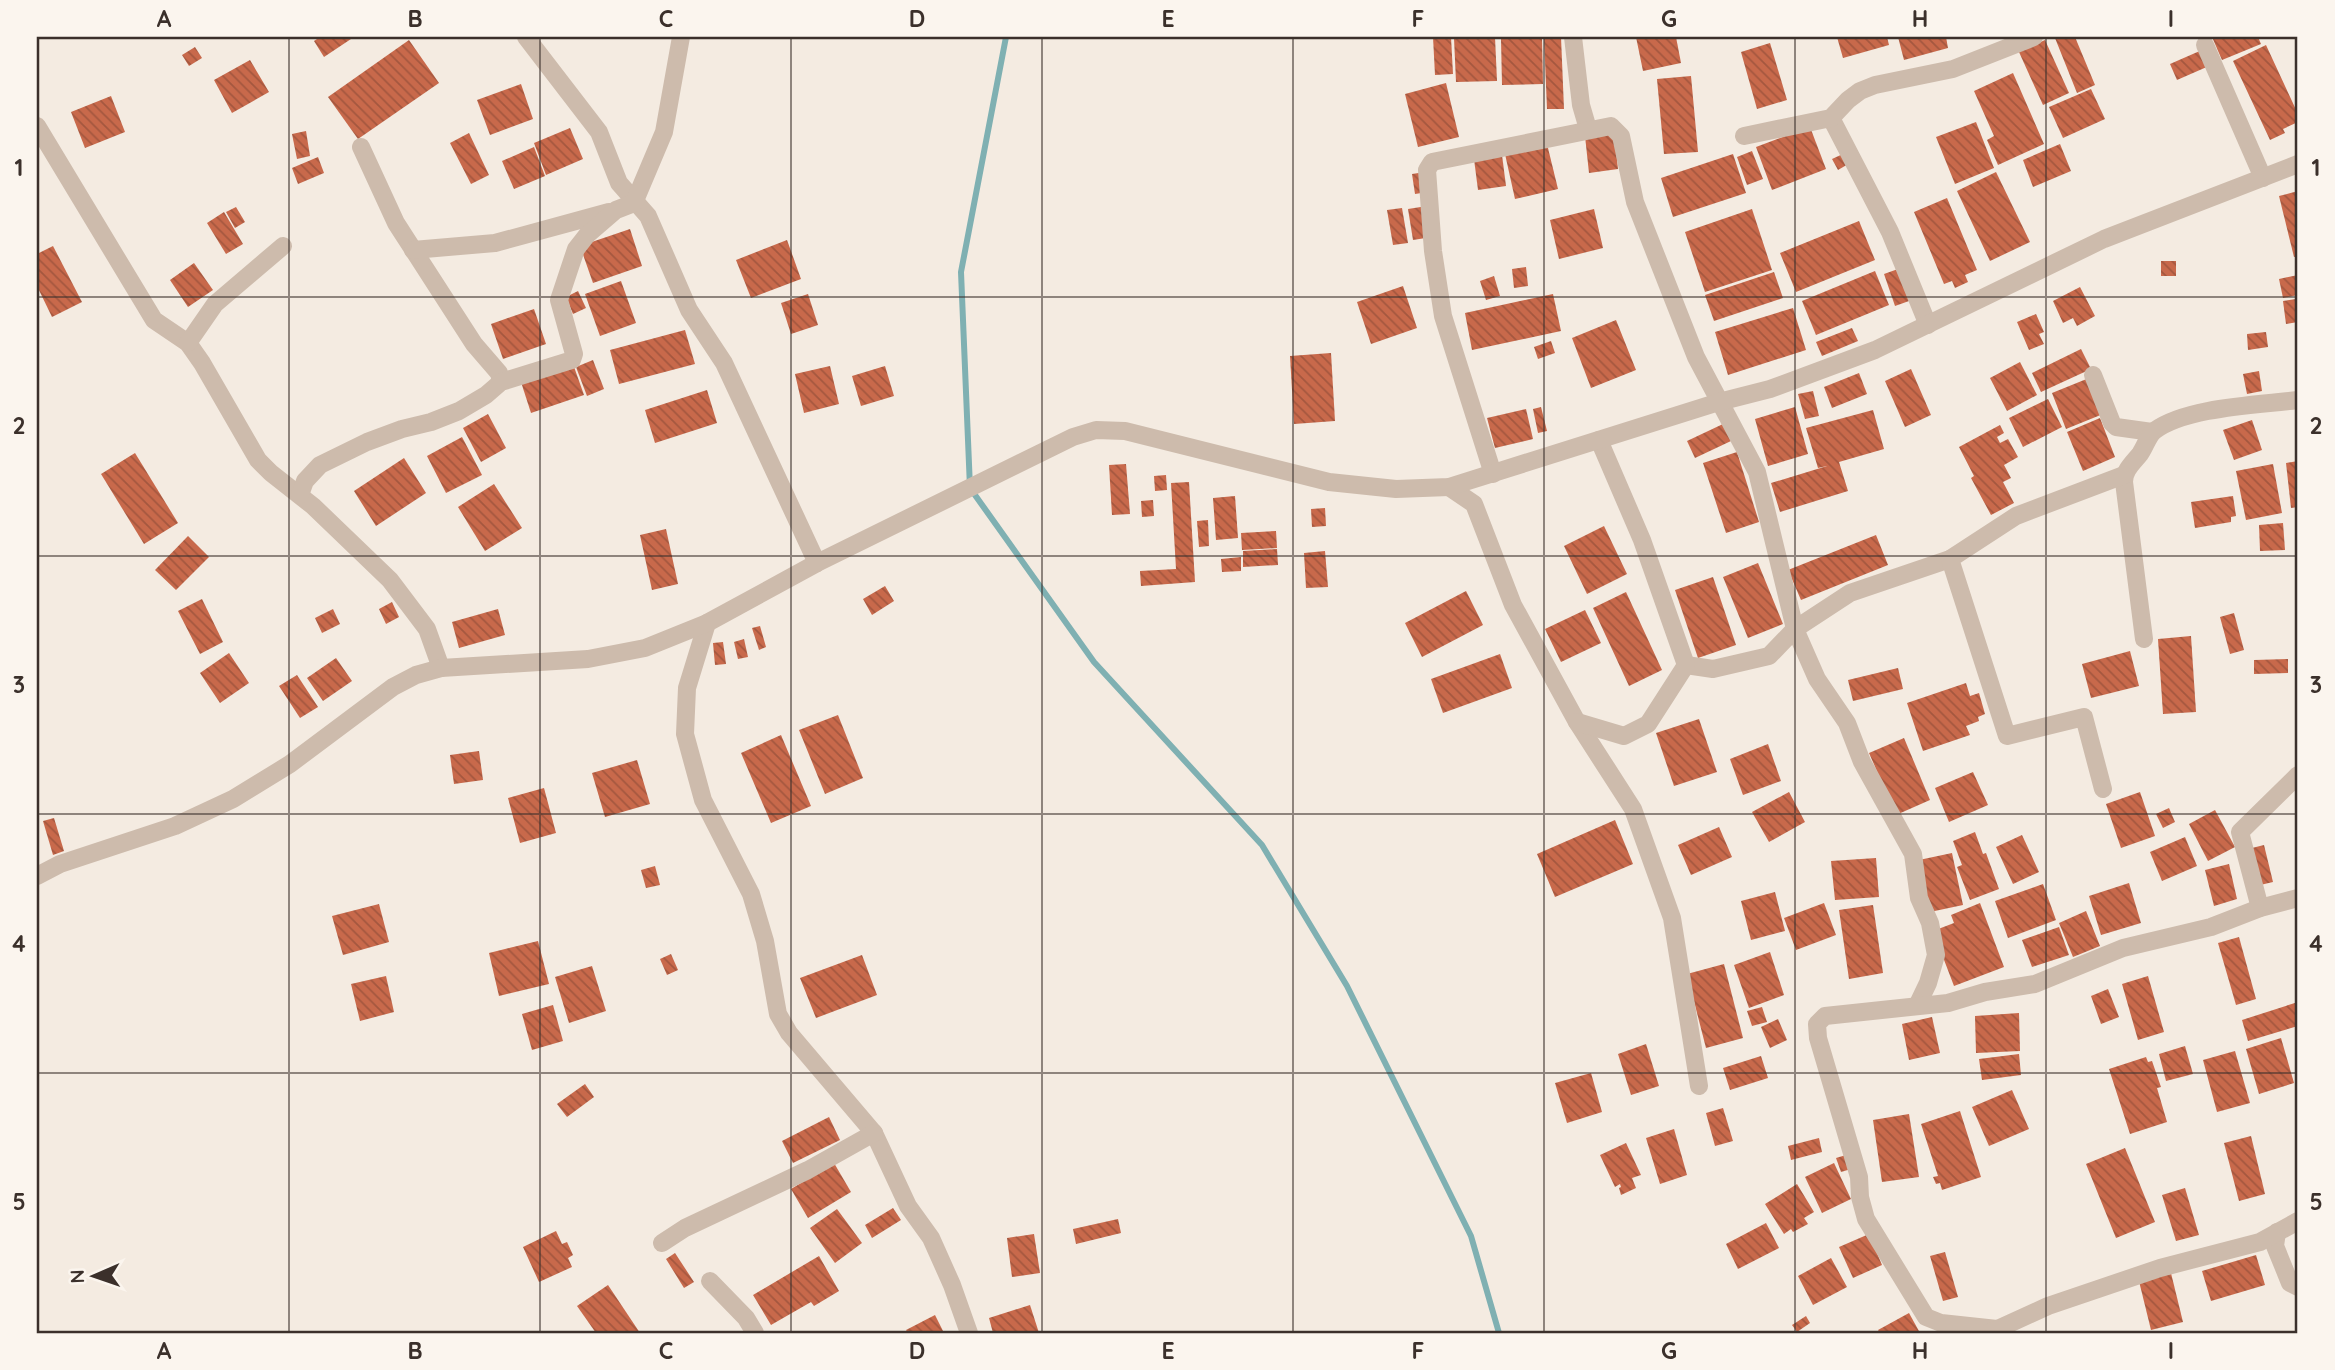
<svg xmlns="http://www.w3.org/2000/svg" width="2335" height="1370" font-family="Quicksand,sans-serif">
<style>
.lines{fill:none;stroke-linecap:round;stroke-linejoin:round}
.stream{stroke:#7fb0b2;stroke-width:6}
.building{fill:url(#building-back-hatch)}
.street{stroke:#cdbbac;stroke-width:18}
.grid{fill:none;stroke:#3b302b;stroke-width:2;stroke-opacity:0.55}
.neatline{fill:none;stroke:#3b302b;stroke-width:2.5}
.grid-label{font-size:23px;text-anchor:middle;font-weight:bold;fill:#3b302b}
</style>
<defs>
<pattern id="building-back-hatch" width="6" height="6" patternUnits="userSpaceOnUse" patternTransform="scale(1.75)"><rect width="6" height="6" fill="#c8694b"/><path d="M-1 5l2 2M0 0l6 6M5-1l2 2" fill="none" stroke="#a4573f"/></pattern>
</defs>
<rect width="100%" height="100%" fill="#f4ebe1"/>
<g class="lines">
<path class="stream" d="M1006 37 961 272 970 488 1094 662 1262 845 1347 986 1471 1236 1499 1333"/>
</g>
<g class="building">
<path d="M320 37H354L324 57 314 41Z"/>
<path d="M1433 37H1451L1453 74 1435 75Z"/>
<path d="M1495 37 1497 81 1456 82 1454 38Z"/>
<path d="M1544 37H1561L1564 109H1547Z"/>
<path d="M1636 37H1676L1681 63 1643 71Z"/>
<path d="M1837 37H1887L1889 45 1843 58Z"/>
<path d="M1898 37H1946L1948 48 1904 60Z"/>
<path d="M2058 37H2075L2095 85 2077 93 2055 38Z"/>
<path d="M2212 37H2258L2261 44 2222 60Z"/>
<path d="M1542 38 1543 84 1502 85 1501 39Z"/>
<path d="M409 40 439 83 358 139 328 97Z"/>
<path d="M2045 40 2069 93 2043 105 2019 52Z"/>
<path d="M1770 43 1787 100 1757 109 1741 52Z"/>
<path d="M2266 45 2298 114V122L2283 129 2285 133 2270 140 2233 61Z"/>
<path d="M195 47 202 58 189 66 182 55Z"/>
<path d="M2202 50 2209 66 2177 80 2170 64Z"/>
<path d="M250 60 269 92 232 113 214 80Z"/>
<path d="M2013 73 2044 144 1998 165 1987 140 1994 136 1974 91Z"/>
<path d="M1691 76 1698 152 1664 154 1657 79Z"/>
<path d="M1446 83 1459 137 1418 147 1405 94Z"/>
<path d="M521 84 533 119 490 135 477 100Z"/>
<path d="M2091 89 2105 119 2063 138 2049 107Z"/>
<path d="M111 96 125 132 85 148 71 112Z"/>
<path d="M1976 122 1994 168 1955 184 1936 137Z"/>
<path d="M1810 127 1826 169 1772 190 1756 147Z"/>
<path d="M570 128 583 159 546 175 534 143Z"/>
<path d="M306 131 310 156 297 159 292 134Z"/>
<path d="M1614 132 1618 169 1589 173 1585 136Z"/>
<path d="M469 133 489 175 471 184 450 143Z"/>
<path d="M1547 144 1558 189 1515 199 1505 154Z"/>
<path d="M2060 144 2071 171 2033 187 2023 160Z"/>
<path d="M534 147 545 176 514 189 502 161Z"/>
<path d="M1752 151 1763 179 1747 185 1737 157Z"/>
<path d="M1845 153 1850 163 1838 170 1832 159Z"/>
<path d="M1733 154 1746 193 1673 217 1661 178Z"/>
<path d="M1502 155 1506 186 1478 190 1474 159Z"/>
<path d="M318 157 324 173 298 184 292 168Z"/>
<path d="M1425 172 1428 192 1415 194 1412 174Z"/>
<path d="M1996 172 2030 242 1990 261 1957 191Z"/>
<path d="M2298 191V256L2294 257 2279 196Z"/>
<path d="M1947 198 1977 270 1965 275 1968 282 1955 288 1952 281 1944 284 1914 212Z"/>
<path d="M1427 206 1432 237 1413 240 1408 209Z"/>
<path d="M236 207 245 222 235 228 226 212Z"/>
<path d="M1402 208 1408 243 1393 245 1387 210Z"/>
<path d="M1594 209 1603 248 1559 259 1550 220Z"/>
<path d="M1752 209 1772 270 1705 292 1685 232Z"/>
<path d="M224 212 243 244 226 254 207 223Z"/>
<path d="M1859 221 1875 260 1796 292 1780 253Z"/>
<path d="M630 229 642 266 593 283 580 246Z"/>
<path d="M787 240 801 279 751 298 736 260Z"/>
<path d="M53 246 82 302 52 317 37 286V254Z"/>
<rect x="2161" y="261" width="15" height="15"/>
<path d="M194 263 213 290 188 307 170 280Z"/>
<path d="M1526 267 1528 286 1514 288 1512 269Z"/>
<path d="M1898 269 1909 301 1895 306 1884 274Z"/>
<path d="M1875 271 1889 305 1816 335 1802 301Z"/>
<path d="M1774 272 1783 298 1714 321 1705 295Z"/>
<path d="M2298 275V295L2283 298 2279 279Z"/>
<path d="M1494 276 1500 296 1486 300 1480 281Z"/>
<path d="M621 281 636 323 600 336 585 294Z"/>
<path d="M1403 286 1417 328 1371 344 1357 302Z"/>
<path d="M2080 287 2095 316 2077 326 2073 318 2063 323 2053 301Z"/>
<path d="M578 291 586 308 573 314 566 297Z"/>
<path d="M808 294 818 325 791 334 781 303Z"/>
<path d="M1553 294 1561 331 1472 350 1465 313Z"/>
<path d="M2296 299 2298 322 2286 324 2283 301Z"/>
<path d="M1793 308 1806 350 1728 375 1715 332Z"/>
<path d="M534 309 546 344 503 359 491 324Z"/>
<path d="M2036 314 2044 332 2039 334 2044 344 2029 350 2017 322Z"/>
<path d="M1616 320 1636 370 1591 388 1572 338Z"/>
<path d="M1852 328 1858 341 1822 356 1816 342Z"/>
<path d="M685 330 695 364 619 384 610 350Z"/>
<path d="M2266 332 2268 347 2248 350 2247 334Z"/>
<path d="M1551 341 1555 353 1538 359 1534 347Z"/>
<path d="M2081 349 2091 369 2041 392 2032 373Z"/>
<path d="M1331 353 1335 421 1294 424 1290 356Z"/>
<path d="M593 360 604 389 587 396 576 367Z"/>
<path d="M2020 362 2037 395 2007 411 1990 378Z"/>
<path d="M573 364 584 395 531 413 521 382Z"/>
<path d="M830 366 839 404 804 413 795 374Z"/>
<path d="M885 366 894 396 861 406 852 376Z"/>
<path d="M1911 369 1931 415 1905 427 1885 381Z"/>
<path d="M2259 371 2262 391 2247 394 2243 374Z"/>
<path d="M1859 373 1867 394 1832 408 1824 387Z"/>
<path d="M2089 378 2103 414 2066 429 2052 393Z"/>
<path d="M707 390 717 423 655 443 645 410Z"/>
<path d="M1813 391 1819 416 1805 419 1798 394Z"/>
<path d="M2048 399 2062 427 2023 447 2009 418Z"/>
<path d="M1541 407 1547 431 1538 433 1533 409Z"/>
<path d="M1795 407 1808 454 1768 466 1755 419Z"/>
<path d="M1526 409 1533 439 1495 448 1487 418Z"/>
<path d="M1873 410 1884 449 1839 462 1848 491 1780 512 1771 483 1827 466 1818 468 1806 428Z"/>
<path d="M488 414 506 448 481 462 463 428Z"/>
<path d="M2100 418 2115 457 2083 471 2067 432Z"/>
<path d="M2252 420 2262 450 2234 460 2223 430Z"/>
<path d="M1723 424 1731 441 1695 458 1687 441Z"/>
<path d="M2000 425 2004 433 1997 437 2000 443 2008 439 2018 457 2004 465 2011 478 2003 482 2014 503 1991 515 1971 478 1974 476 1959 447Z"/>
<path d="M462 437 482 475 446 493 427 456Z"/>
<path d="M1737 452 1759 522 1726 533 1703 463Z"/>
<path d="M135 453 178 523 144 544 101 474Z"/>
<path d="M404 458 426 493 376 526 354 491Z"/>
<path d="M2298 461V507L2291 508 2286 463Z"/>
<path d="M1126 464 1130 514 1112 515 1109 465Z"/>
<path d="M2273 464 2282 513 2246 520 2236 471Z"/>
<path d="M1166 475 1167 490 1155 491 1154 476Z"/>
<path d="M1189 482 1195 582 1141 586 1140 571 1176 569 1171 483Z"/>
<path d="M494 484 522 528 485 551 458 507Z"/>
<path d="M1235 496 1238 538 1216 540 1213 498Z"/>
<path d="M2233 496 2236 516 2231 517V522L2195 528 2191 502Z"/>
<path d="M1153 500 1154 516 1142 517 1141 501Z"/>
<path d="M1325 508 1326 526 1312 527 1311 509Z"/>
<path d="M1208 520 1209 546 1199 547 1197 521Z"/>
<path d="M2283 523 2285 550 2260 551 2259 525Z"/>
<path d="M1604 526 1627 574 1587 594 1564 546Z"/>
<path d="M666 529 678 584 652 590 640 535Z"/>
<path d="M1276 531 1277 548 1242 550 1241 533Z"/>
<path d="M1876 535 1888 565 1801 600 1788 570Z"/>
<path d="M188 536 209 557 176 590 155 570Z"/>
<path d="M1277 549 1278 565 1243 567V551Z"/>
<path d="M1325 551 1328 587 1306 588 1304 553Z"/>
<path d="M1241 557V571L1222 572 1221 559Z"/>
<path d="M1758 563 1783 624 1748 638 1723 577Z"/>
<path d="M1713 577 1736 645 1698 658 1675 590Z"/>
<path d="M885 586 894 601 872 615 863 599Z"/>
<path d="M1466 591 1483 625 1422 657 1405 623Z"/>
<path d="M1626 592 1662 670 1629 686 1593 608Z"/>
<path d="M202 599 223 642 200 654 178 611Z"/>
<path d="M392 602 399 617 386 624 379 609Z"/>
<path d="M333 609 340 624 322 633 315 618Z"/>
<path d="M498 609 505 635 459 648 452 622Z"/>
<path d="M1585 610 1601 643 1561 662 1545 629Z"/>
<path d="M2234 613 2244 650 2230 654 2220 617Z"/>
<path d="M760 626 766 647 759 650 752 628Z"/>
<path d="M2191 636 2196 712 2163 714 2158 639Z"/>
<path d="M744 639 748 657 738 659 734 642Z"/>
<path d="M723 642 726 664 715 665 713 643Z"/>
<path d="M2130 651 2139 686 2091 698 2082 664Z"/>
<path d="M229 653 249 683 220 703 200 673Z"/>
<path d="M1500 654 1512 688 1443 713 1431 679Z"/>
<path d="M336 658 352 681 323 701 307 678Z"/>
<path d="M2288 659V673L2254 674V660Z"/>
<path d="M1898 668 1903 689 1853 701 1848 680Z"/>
<path d="M297 675 318 707 300 718 279 686Z"/>
<path d="M1966 683 1970 696 1979 693 1985 714 1978 717 1979 721 1966 726 1970 735 1923 751 1907 703Z"/>
<path d="M838 715 863 778 825 794 799 730Z"/>
<path d="M1699 719 1717 772 1674 786 1656 733Z"/>
<path d="M781 735 811 806 771 823 741 753Z"/>
<path d="M1904 738 1930 800 1896 815 1869 753Z"/>
<path d="M1768 744 1781 781 1743 795 1730 759Z"/>
<path d="M479 751 483 780 454 784 450 755Z"/>
<path d="M637 760 650 804 605 817 592 773Z"/>
<path d="M1973 772 1988 805 1949 822 1935 788Z"/>
<path d="M544 788 556 833 520 843 508 798Z"/>
<path d="M1789 792 1805 822 1769 842 1752 812Z"/>
<path d="M2140 792 2155 836 2121 848 2106 804Z"/>
<path d="M2169 808 2175 822 2163 828 2156 814Z"/>
<path d="M2215 810 2235 847 2208 861 2189 824Z"/>
<path d="M54 818 64 851 53 855 43 821Z"/>
<path d="M1615 820 1633 864 1555 897 1537 854Z"/>
<path d="M1719 827 1732 857 1691 875 1678 845Z"/>
<path d="M1975 832 1983 854 1986 853 1999 889 1970 900 1957 867 1962 865 1953 841Z"/>
<path d="M2022 835 2039 872 2013 884 1996 847Z"/>
<path d="M2185 837 2197 866 2162 881 2150 852Z"/>
<path d="M2264 845 2273 882 2256 886 2248 849Z"/>
<path d="M1952 853 1963 905 1930 912 1919 860Z"/>
<path d="M1876 858 1879 897 1835 900 1831 861Z"/>
<path d="M2229 864 2237 899 2214 906 2205 870Z"/>
<path d="M655 866 660 885 646 888 641 870Z"/>
<path d="M2129 883 2141 923 2101 935 2089 896Z"/>
<path d="M2043 884 2056 920 2008 938 1995 901Z"/>
<path d="M1775 892 1785 931 1751 940 1741 901Z"/>
<path d="M1824 903 1836 935 1796 950 1784 918Z"/>
<path d="M1980 903 2004 967 1954 986 1933 931 1954 923 1951 915Z"/>
<path d="M379 904 389 942 343 955 332 916Z"/>
<path d="M1873 905 1883 973 1849 979 1839 910Z"/>
<path d="M2086 911 2100 946 2073 957 2059 923Z"/>
<path d="M2059 927 2069 955 2032 967 2022 940Z"/>
<path d="M2239 937 2256 999 2236 1005 2218 943Z"/>
<path d="M538 941 549 984 499 996 489 953Z"/>
<path d="M1770 952 1784 995 1749 1008 1734 965Z"/>
<path d="M671 954 678 970 667 975 660 959Z"/>
<path d="M862 955 877 995 816 1018 800 978Z"/>
<path d="M1724 964 1743 1038 1706 1048 1687 974Z"/>
<path d="M592 966 606 1011 569 1023 555 977Z"/>
<path d="M386 976 394 1012 360 1021 351 984Z"/>
<path d="M2148 976 2164 1032 2138 1040 2122 984Z"/>
<path d="M2108 989 2119 1017 2101 1024 2091 996Z"/>
<path d="M2298 1002V1026L2248 1041 2242 1020Z"/>
<path d="M553 1005 563 1041 532 1050 522 1014Z"/>
<path d="M1762 1007 1767 1022 1752 1026 1747 1011Z"/>
<path d="M2019 1013 2020 1051 1976 1053 1975 1016Z"/>
<path d="M1932 1017 1940 1053 1909 1060 1902 1024Z"/>
<path d="M1778 1019 1787 1040 1770 1048 1761 1027Z"/>
<path d="M2281 1038 2294 1083 2259 1094 2246 1049Z"/>
<path d="M1646 1044 1659 1086 1631 1095 1618 1054Z"/>
<path d="M2185 1046 2193 1074 2166 1081 2159 1054Z"/>
<path d="M2235 1051 2250 1103 2217 1112 2203 1060Z"/>
<path d="M2019 1054 2021 1075 1982 1080 1979 1059Z"/>
<path d="M1761 1056 1768 1078 1730 1090 1723 1068Z"/>
<path d="M2146 1057 2148 1062 2152 1061 2161 1087 2157 1088 2167 1122 2130 1134 2109 1069Z"/>
<path d="M1591 1073 1602 1112 1567 1123 1555 1083Z"/>
<path d="M585 1084 594 1097 567 1117 557 1104Z"/>
<path d="M2012 1090 2029 1129 1989 1146 1972 1107Z"/>
<path d="M1723 1108 1733 1141 1715 1146 1706 1113Z"/>
<path d="M1960 1111 1981 1177 1942 1190 1940 1183 1936 1184 1933 1177 1938 1176 1921 1124Z"/>
<path d="M1909 1114 1919 1177 1882 1182 1873 1120Z"/>
<path d="M829 1117 840 1140 793 1163 782 1141Z"/>
<path d="M1674 1129 1687 1175 1660 1184 1646 1138Z"/>
<path d="M2251 1136 2265 1194 2239 1201 2224 1143Z"/>
<path d="M1819 1138 1822 1152 1791 1160 1788 1146Z"/>
<path d="M1626 1143 1641 1175 1632 1178 1636 1188 1621 1195 1619 1188 1621 1187 1620 1184 1615 1187 1600 1155Z"/>
<path d="M2125 1148 2155 1222 2116 1238 2086 1164Z"/>
<path d="M1846 1155 1851 1169 1841 1172 1836 1158Z"/>
<path d="M834 1163 851 1192 808 1218 791 1189Z"/>
<path d="M1834 1163 1851 1199 1822 1213 1805 1177Z"/>
<path d="M1797 1184 1814 1212 1804 1218 1808 1224 1793 1232 1791 1229 1784 1234 1765 1204Z"/>
<path d="M2185 1188 2199 1235 2176 1241 2162 1195Z"/>
<path d="M893 1208 901 1220 872 1238 865 1225Z"/>
<path d="M837 1209 862 1243 835 1263 810 1228Z"/>
<path d="M1118 1219 1121 1233 1076 1244 1073 1229Z"/>
<path d="M1766 1223 1779 1248 1738 1269 1726 1244Z"/>
<path d="M556 1231 562 1244 567 1242 573 1255 568 1258 572 1267 539 1282 523 1247Z"/>
<path d="M1034 1234 1040 1273 1012 1277 1007 1238Z"/>
<path d="M1869 1234 1882 1265 1853 1278 1839 1247Z"/>
<path d="M1945 1252 1958 1297 1943 1301 1930 1256Z"/>
<path d="M675 1253 694 1282 684 1288 666 1259Z"/>
<path d="M2256 1255 2265 1285 2211 1301 2202 1271Z"/>
<path d="M819 1256 839 1291 814 1306 811 1302 771 1325 753 1295Z"/>
<path d="M1831 1258 1847 1287 1813 1305 1798 1276Z"/>
<path d="M2170 1269 2183 1322 2151 1330 2138 1277Z"/>
<path d="M608 1285 640 1333H596L577 1306Z"/>
<path d="M1030 1305 1039 1333H993L989 1318Z"/>
<path d="M1909 1313 1920 1333H1880L1878 1330Z"/>
<path d="M935 1315 944 1333H908L906 1330Z"/>
<path d="M1806 1316 1810 1323 1797 1332 1792 1325Z"/>
</g>
<g class="lines">
<g class="street">
<path d="M526 37 599 132 619 183 648 216 689 310 724 363 817 563"/>
<path d="M1573 37 1581 105 1588 129"/>
<path d="M2205 45 2263 178"/>
<path d="M1831 118 1890 232 1928 325"/>
<path d="M37 126 154 320 188 343 202 363 258 460 271 473 313 506 390 580 427 629 441 668"/>
<path d="M1744 136 1831 118 1848 100 1860 91 1875 85 1953 69 2034 37"/>
<path d="M361 147 396 223 474 344 499 373 501 382"/>
<path d="M413 250 495 243 609 212"/>
<path d="M188 343 215 304 283 246"/>
<path d="M2093 375 2112 423 2116 427 2152 432"/>
<path d="M1493 474 1443 316 1433 251 1427 170 1432 162 1611 126 1621 136 1635 202 1696 357 1757 472 1795 629 1817 679 1847 723 1862 762 1913 854 1919 898 1930 923 1936 955 1928 983 1917 1006"/>
<path d="M1449 487 1474 504 1513 605 1577 722 1633 809 1672 918 1699 1086"/>
<path d="M300 495 305 481 320 465 367 442 402 429 431 422 459 411 486 395 501 382 572 360 574 354 559 300 576 249 587 235 616 210 634 203 664 132 681 37"/>
<path d="M707 623 687 688 685 734 703 800 751 894 765 941 778 1014 789 1033 874 1133 908 1206 931 1238 952 1285 969 1333"/>
<path d="M2144 639 2124 482C2124 470 2133 463 2140 454 2145 447 2148 436 2154 431 2186 407 2258 405 2298 400"/>
<path d="M1686 665 1713 669 1769 656 1795 629 1850 593 1950 559"/>
<path d="M1577 722 1624 736 1648 724 1686 665 1642 540 1599 440"/>
<path d="M2103 789 2084 717 2007 736 1950 559 2016 516 2124 475"/>
<path d="M37 876 60 864 175 826 233 799 290 764 393 687 416 675 441 668 588 659 645 648 707 623 817 563 1073 437 1096 430 1125 431 1329 482 1396 489 1449 487 1719 402 1770 389 1875 350 2104 239 2298 164"/>
<path d="M2260 908 2240 832 2298 775"/>
<path d="M2277 1232 2275 1246 2290 1283 2298 1287"/>
<path d="M662 1243 685 1228 808 1170 874 1133"/>
<path d="M710 1281 746 1318 755 1333"/>
<path d="M1997 1329 1941 1323 1926 1317 1866 1219 1860 1197 1859 1177 1818 1038 1817 1024 1825 1016 1948 1003 1985 992 2035 984 2123 948 2211 927 2260 908 2298 898"/>
<path d="M1989 1333 2048 1306 2160 1268 2260 1242 2298 1221"/>
</g>
</g>
<path class="grid" d="M289 37V1333M540 37V1333M791 37V1333M1042 37V1333M1293 37V1333M1544 37V1333M1795 37V1333M2046 37V1333M37 297H2298M37 556H2298M37 814H2298M37 1073H2298"/>
<rect width="2335" height="1370" fill="none" stroke="#fbf5ee" stroke-width="77"/>
<g transform="translate(94 1276) rotate(268)" stroke="#fbf5ee" stroke-width="5" paint-order="stroke">
<path d="M0-5L12 26L0 18L-12 26Z" fill="#3b302b"/>
<text y="-10" font-size="19" font-weight="bold" text-anchor="middle" fill="#3b302b">N</text>
</g>
<rect x="38" y="38" width="2258" height="1294" class="neatline"/>
<g class="grid-label">
<text x="164" y="27">A</text>
<text x="415" y="27">B</text>
<text x="666" y="27">C</text>
<text x="917" y="27">D</text>
<text x="1168" y="27">E</text>
<text x="1418" y="27">F</text>
<text x="1669" y="27">G</text>
<text x="1920" y="27">H</text>
<text x="2171" y="27">I</text>
<text x="19" y="176">1</text>
<text x="2316" y="176">1</text>
<text x="19" y="434">2</text>
<text x="2316" y="434">2</text>
<text x="19" y="693">3</text>
<text x="2316" y="693">3</text>
<text x="19" y="952">4</text>
<text x="2316" y="952">4</text>
<text x="19" y="1210">5</text>
<text x="2316" y="1210">5</text>
<text x="164" y="1359">A</text>
<text x="415" y="1359">B</text>
<text x="666" y="1359">C</text>
<text x="917" y="1359">D</text>
<text x="1168" y="1359">E</text>
<text x="1418" y="1359">F</text>
<text x="1669" y="1359">G</text>
<text x="1920" y="1359">H</text>
<text x="2171" y="1359">I</text>
</g>
</svg>
